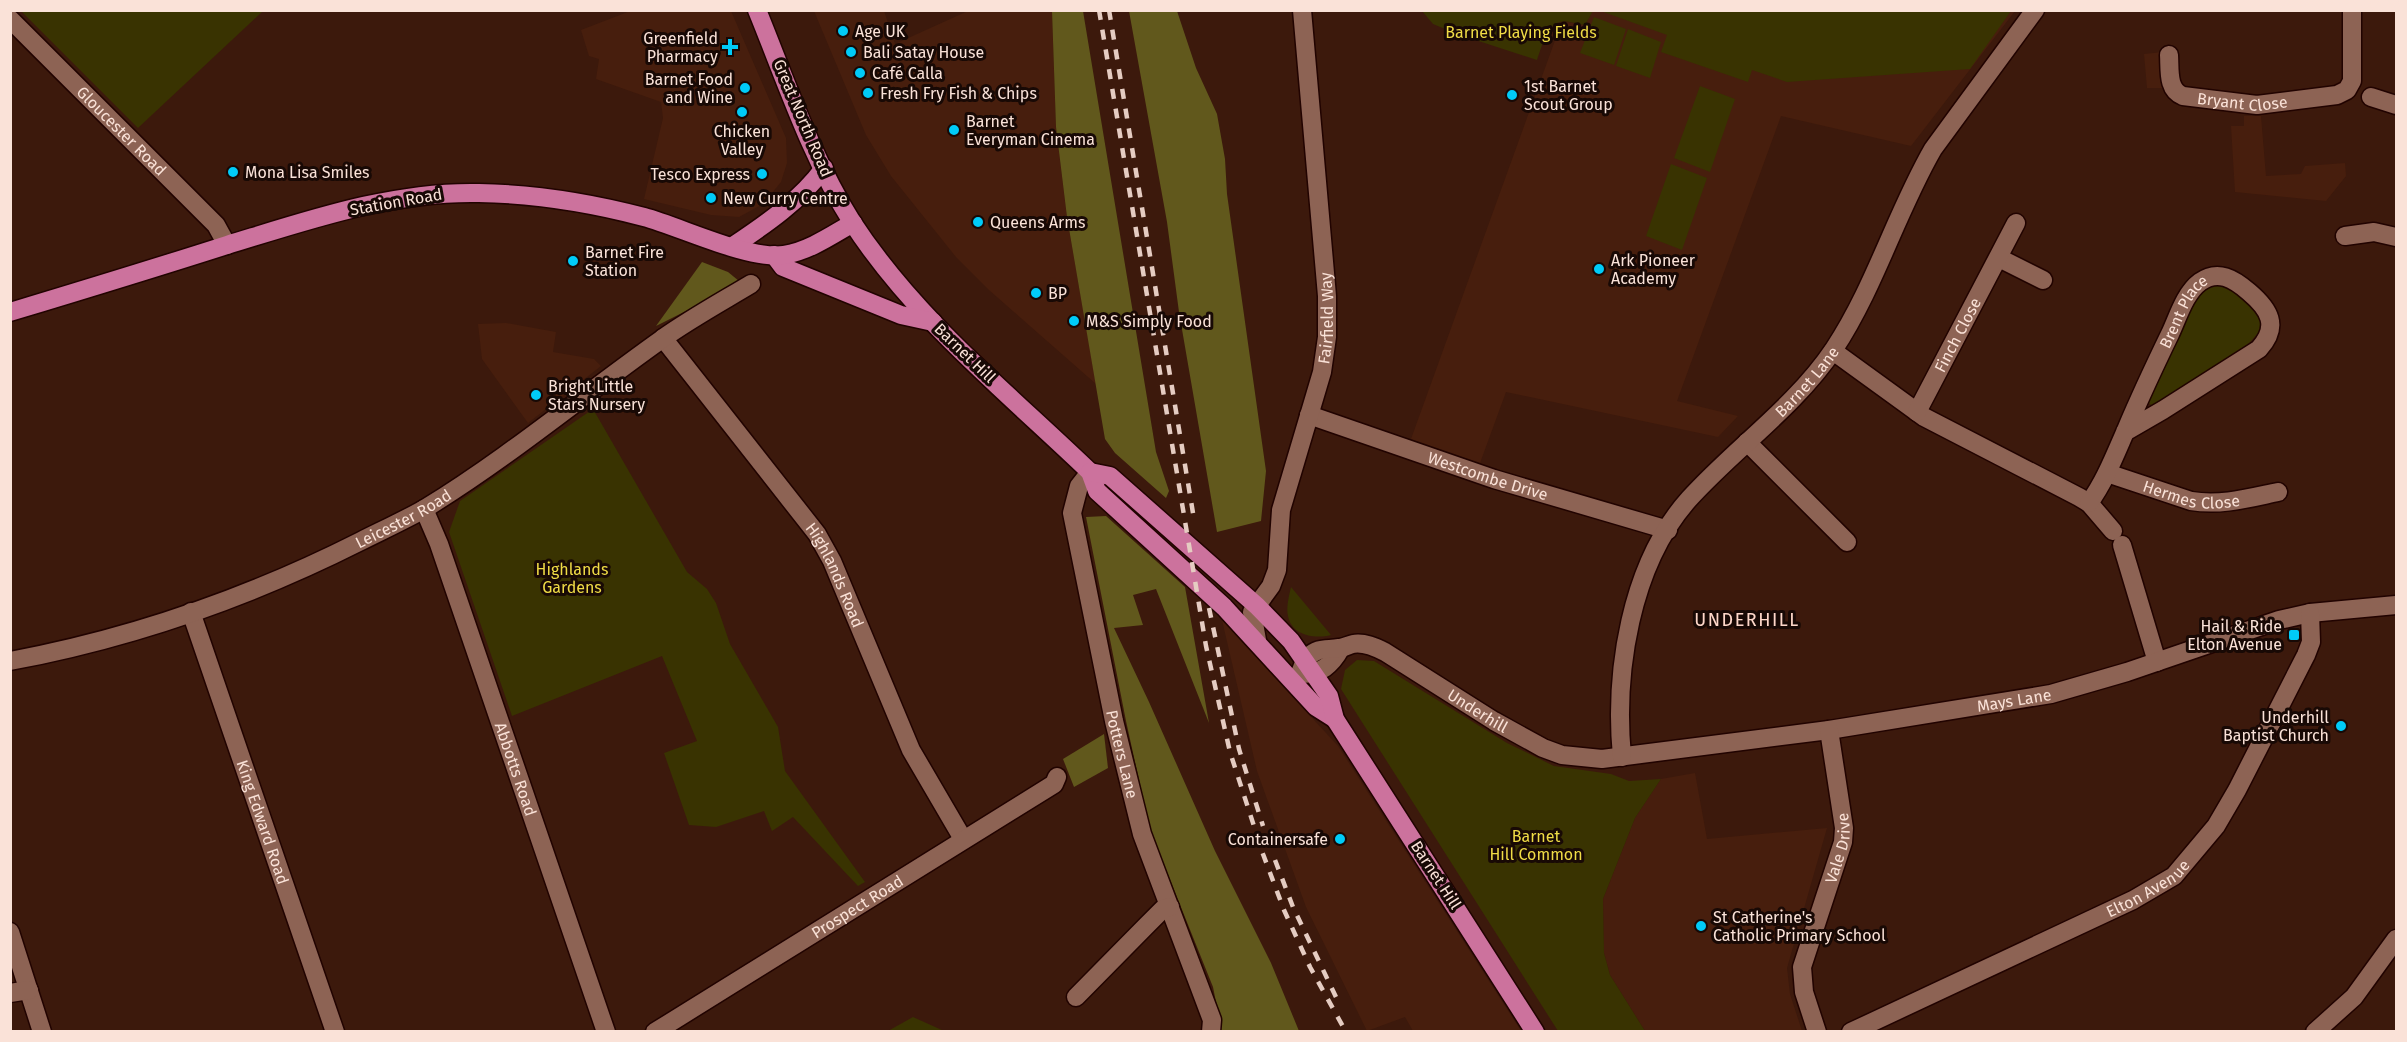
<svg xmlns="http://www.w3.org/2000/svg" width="2407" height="1042" font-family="'Fira Sans',sans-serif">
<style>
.built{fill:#471e0d}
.green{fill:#393301}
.forest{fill:#61581c}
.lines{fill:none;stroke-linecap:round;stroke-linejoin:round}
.minor-casing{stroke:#210300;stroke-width:21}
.major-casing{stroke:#210300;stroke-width:21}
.minor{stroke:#8d6354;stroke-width:18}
.major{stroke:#cc729d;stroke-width:18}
.rail{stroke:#e5ccc2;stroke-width:4.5;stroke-dasharray:10 10;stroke-linecap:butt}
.poi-dot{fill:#00cbf8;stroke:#180905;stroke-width:2}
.labels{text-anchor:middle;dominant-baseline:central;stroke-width:6;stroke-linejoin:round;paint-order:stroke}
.poi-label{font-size:16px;fill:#fae2d8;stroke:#180905;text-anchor:start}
.park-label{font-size:16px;fill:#f0dc46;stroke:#180905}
.street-label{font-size:16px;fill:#fae2d8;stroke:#180905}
.neighbourhood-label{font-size:18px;letter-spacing:1.5px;fill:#fed7c9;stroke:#180905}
</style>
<rect width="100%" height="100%" fill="#3c190c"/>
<g class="built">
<path d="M633 10 731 11 786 138 787 163 781 182 763 204 739 217 711 215 644 199 663 118 661 102 596 79 599 59 589 56 581 30Z"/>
<path d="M1593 10 2015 11 1911 146 1781 116 1677 401 1738 416 1718 437 1506 392 1480 463 1411 439 1562 21 1585 25Z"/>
<path d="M814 11H884L895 44 968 11H1052L1056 127 1067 217 1096 384 989 290 956 257 891 176 866 135Z"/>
<path d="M2173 51 2165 88H2147L2144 54Z"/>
<path d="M2244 116H2261L2266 176 2301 174 2305 166 2345 163 2346 176 2326 201 2235 192 2231 126H2244Z"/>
<path d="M506 323 556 332 553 352 594 359 601 366 528 423 482 359 478 324Z"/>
<path d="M1222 620 1338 746 1521 1031H1413L1405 1017 1367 1031 1306 907 1257 771Z"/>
<path d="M1695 773 1707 839 1827 828 1787 968 1790 994 1802 1031H1645L1610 975 1604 953 1603 899 1635 818 1661 779Z"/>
</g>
<g class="green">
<path d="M1598 10H2011V11L1970 69 1787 82 1752 70 1748 82 1661 52 1667 35Z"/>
<path d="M21 11H263L138 128Z"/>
<path d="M1422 11H1593L1585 25C1578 24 1567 20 1560 22 1547 25 1541 49 1537 60L1457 34 1433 24Z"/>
<path d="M1594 17 1626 29 1614 65 1580 53Z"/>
<path d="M1628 29 1661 42 1650 78 1616 66Z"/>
<path d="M1700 86 1735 99 1710 172 1674 158Z"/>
<path d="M1671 164 1707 178 1682 250 1646 236Z"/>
<path d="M2216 283C2235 291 2266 305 2260 331L2242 351 2156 407 2152 406 2147 401 2196 296 2204 288Z"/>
<path d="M593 409 687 572 707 589 716 603 730 644 778 727 785 771 865 882 858 886 793 817 772 831 764 811 716 827 689 825 664 753 697 741 662 656 512 716 449 532 460 501Z"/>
<path d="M1291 587 1331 635C1315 639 1292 636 1288 616 1286 607 1289 596 1291 587Z"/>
<path d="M1357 660 1374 661 1507 743 1554 766 1611 774 1629 781 1661 779 1635 818 1603 899 1604 953 1610 975 1645 1031H1558L1341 689 1345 670Z"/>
<path d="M913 1017 944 1031H888Z"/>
</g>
<g class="forest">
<path d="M1052 11H1083L1156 452 1169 491 1166 498 1115 453 1105 439 1067 217 1056 127Z"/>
<path d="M1129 11H1177L1196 68 1217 114 1225 159 1227 194 1266 471 1261 521 1217 532 1179 312 1167 222Z"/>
<path d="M702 262 728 272 739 281 734 287 656 326Z"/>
<path d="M1106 516 1185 587 1209 723 1156 589 1133 595 1143 625 1114 628 1149 702 1215 851 1271 963 1299 1031H1218V1012L1213 987 1150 830 1126 721 1086 517Z"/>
<path d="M1104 734 1108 768 1074 787 1063 759Z"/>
</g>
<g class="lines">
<g class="minor-casing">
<g id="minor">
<path id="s1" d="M10 19 216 225 227 245"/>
<path id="s2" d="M2169 55C2170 70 2167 90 2183 96L2257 105 2337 95 2347 90 2352 81V10"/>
<path d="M2371 97 2396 105"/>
<path d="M2345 236 2374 232 2396 237"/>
<path d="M1999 258 2043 280"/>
<path id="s3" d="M663 338 817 534 832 561 911 750 963 839"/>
<path d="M1833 351 1924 417 2079 497 2089 503 2113 531"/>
<path id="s4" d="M1917 412 2016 223"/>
<path id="s5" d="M1309 415 1494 479 1668 530"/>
<path d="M1747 442 1847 542"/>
<path id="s6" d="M1090 472 1079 486 1072 513 1114 721 1142 834 1212 1020 1211 1032"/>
<path id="s7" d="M2107 473 2191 501C2221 506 2249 498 2278 492"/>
<path id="s8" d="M2089 503C2105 481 2115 455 2126 430 2140 397 2155 365 2170 334 2178 317 2185 293 2200 282 2218 269 2234 279 2249 292 2269 309 2280 326 2259 349L2163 410 2125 432"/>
<path id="s9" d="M424 509 439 544 606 1032"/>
<path d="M2122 545 2157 662"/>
<path id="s10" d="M191 612 335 1032"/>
<path id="s11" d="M1257 640 1252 612 1271 586 1277 570 1281 510 1322 372 1327 337V296L1302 10"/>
<path id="s12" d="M10 661C133 638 250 597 361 541 383 530 405 520 426 508 509 457 583 395 662 339 690 319 721 302 751 284"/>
<path d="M1301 674C1321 674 1331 666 1341 648"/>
<path id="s13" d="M1293 680C1305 671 1300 665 1308 657 1318 647 1326 650 1339 648 1344 648 1348 645 1353 644 1364 642 1375 647 1385 652L1494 721 1543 748 1562 755 1602 759 1829 730 2051 694 2127 672 2279 620 2310 613 2396 605"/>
<path id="s14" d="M1622 757C1614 673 1630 565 1689 499 1735 448 1795 407 1834 349 1875 287 1896 213 1933 149L2035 10"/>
<path d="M10 932 42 1032"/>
<path d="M10 993 29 990"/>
<path d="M1076 997 1147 925 1163 909 1170 907"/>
<path id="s15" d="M655 1032 1046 789 1054 784 1057 777"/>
<path id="s16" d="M1817 1032 1804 992 1802 967 1843 842 1844 828 1829 730"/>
<path id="s17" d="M1851 1032 2133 900 2174 876 2216 826 2237 790 2306 655 2311 642 2310 613"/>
<path d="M2315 1032 2354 997 2396 939"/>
</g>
</g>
<g class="major-casing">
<g id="major">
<path d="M757 10C786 81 811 157 852 222 915 319 1008 393 1090 472L1097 491 1224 607 1316 707 1335 719"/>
<path d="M733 246C766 224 801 200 824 168"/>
<path d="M774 255 783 267 901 315 933 322"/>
<path d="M10 312C83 290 155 268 227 245 309 220 392 191 479 193 534 194 591 203 644 217 681 227 748 260 784 255 809 251 832 235 853 223"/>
<path d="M1090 472 1110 476 1257 606 1291 641 1329 696 1335 719 1535 1032"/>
</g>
</g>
<use href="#minor" class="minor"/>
<use href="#major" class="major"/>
<g class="rail">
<path d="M1099 10 1206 646 1230 752 1263 854 1284 910 1310 967 1346 1032"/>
<path d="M1109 10 1194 519"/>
<path d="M1209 608 1239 749 1263 826"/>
<path d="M1275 860 1293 907 1336 997"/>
</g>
</g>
<g class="poi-dot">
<circle cx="843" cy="31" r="6"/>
<path d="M727 38h6v6h6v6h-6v6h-6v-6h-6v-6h6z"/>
<circle cx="851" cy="52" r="6"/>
<circle cx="860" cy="73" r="6"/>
<circle cx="745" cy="88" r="6"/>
<circle cx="868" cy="93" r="6"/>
<circle cx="1512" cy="95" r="6"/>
<circle cx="742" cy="112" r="6"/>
<circle cx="954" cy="130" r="6"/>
<circle cx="233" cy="172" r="6"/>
<circle cx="762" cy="174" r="6"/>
<circle cx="711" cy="198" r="6"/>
<circle cx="978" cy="222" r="6"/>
<circle cx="573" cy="261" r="6"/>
<circle cx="1599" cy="269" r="6"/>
<circle cx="1036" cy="293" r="6"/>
<circle cx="1074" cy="321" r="6"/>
<circle cx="536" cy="395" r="6"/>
<rect x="2288" y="629" width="12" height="12" rx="3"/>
<circle cx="2341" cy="726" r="6"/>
<circle cx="1340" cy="839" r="6"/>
<circle cx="1701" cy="926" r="6"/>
</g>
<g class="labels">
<g class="poi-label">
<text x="855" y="31">Age UK</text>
<text x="718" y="38" text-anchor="end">Greenfield<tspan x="718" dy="18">Pharmacy</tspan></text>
<text x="863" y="52">Bali Satay House</text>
<text x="872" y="73">Café Calla</text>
<text x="733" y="79" text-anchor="end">Barnet Food<tspan x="733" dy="18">and Wine</tspan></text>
<text x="1524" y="86">1st Barnet<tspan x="1524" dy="18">Scout Group</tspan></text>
<text x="880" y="93">Fresh Fry Fish &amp; Chips</text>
<text x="966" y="121">Barnet<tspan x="966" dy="18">Everyman Cinema</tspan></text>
<text x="742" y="131" text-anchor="middle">Chicken<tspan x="742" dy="18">Valley</tspan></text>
<text x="245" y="172">Mona Lisa Smiles</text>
<text x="750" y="174" text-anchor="end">Tesco Express</text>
<text x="723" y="198">New Curry Centre</text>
<text x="990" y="222">Queens Arms</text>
<text x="585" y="252">Barnet Fire<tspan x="585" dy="18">Station</tspan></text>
<text x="1611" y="260">Ark Pioneer<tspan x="1611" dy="18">Academy</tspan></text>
<text x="1048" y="293">BP</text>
<text x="1086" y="321">M&amp;S Simply Food</text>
<text x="548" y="386">Bright Little<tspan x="548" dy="18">Stars Nursery</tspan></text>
<text x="2282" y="626" text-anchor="end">Hail &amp; Ride<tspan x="2282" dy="18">Elton Avenue</tspan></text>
<text x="2329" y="717" text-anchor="end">Underhill<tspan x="2329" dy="18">Baptist Church</tspan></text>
<text x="1328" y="839" text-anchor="end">Containersafe</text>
<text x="1713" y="917">St Catherine's<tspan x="1713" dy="18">Catholic Primary School</tspan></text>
</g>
<g class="park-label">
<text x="1521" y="32">Barnet Playing Fields</text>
<text x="572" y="569">Highlands<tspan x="572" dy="18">Gardens</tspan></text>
<text x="1536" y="836">Barnet<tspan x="1536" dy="18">Hill Common</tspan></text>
</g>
<g class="street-label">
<text stroke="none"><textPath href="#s2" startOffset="106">Bryant Close</textPath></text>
<text transform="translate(803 118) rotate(67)">Great North Road</text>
<text stroke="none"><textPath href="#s1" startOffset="158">Gloucester Road</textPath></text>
<text transform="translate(396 202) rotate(-10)">Station Road</text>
<text stroke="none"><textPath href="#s8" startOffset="214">Brent Place</textPath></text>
<text stroke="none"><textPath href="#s11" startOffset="336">Fairfield Way</textPath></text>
<text stroke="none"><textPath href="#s4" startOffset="87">Finch Close</textPath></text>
<text transform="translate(965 353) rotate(44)">Barnet Hill</text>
<text stroke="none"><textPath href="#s14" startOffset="440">Barnet Lane</textPath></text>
<text stroke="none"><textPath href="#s5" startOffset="189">Westcombe Drive</textPath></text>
<text stroke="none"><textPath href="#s7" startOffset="88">Hermes Close</textPath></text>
<text stroke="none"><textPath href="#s12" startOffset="420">Leicester Road</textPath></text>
<text stroke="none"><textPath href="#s3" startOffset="294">Highlands Road</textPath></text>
<text stroke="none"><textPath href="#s13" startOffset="771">Mays Lane</textPath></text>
<text stroke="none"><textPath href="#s13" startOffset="219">Underhill</textPath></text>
<text stroke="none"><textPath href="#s6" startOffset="292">Potters Lane</textPath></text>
<text stroke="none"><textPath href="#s9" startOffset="276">Abbotts Road</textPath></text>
<text stroke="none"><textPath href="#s10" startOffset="222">King Edward Road</textPath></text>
<text stroke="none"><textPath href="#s16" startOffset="192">Vale Drive</textPath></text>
<text transform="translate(1436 875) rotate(57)">Barnet Hill</text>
<text stroke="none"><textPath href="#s17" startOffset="330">Elton Avenue</textPath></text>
<text stroke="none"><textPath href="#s15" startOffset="238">Prospect Road</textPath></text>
</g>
<g class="neighbourhood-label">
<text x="1747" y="620">UNDERHILL</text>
</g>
</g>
<rect width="2407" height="1042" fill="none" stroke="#fae2d8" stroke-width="24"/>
</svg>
